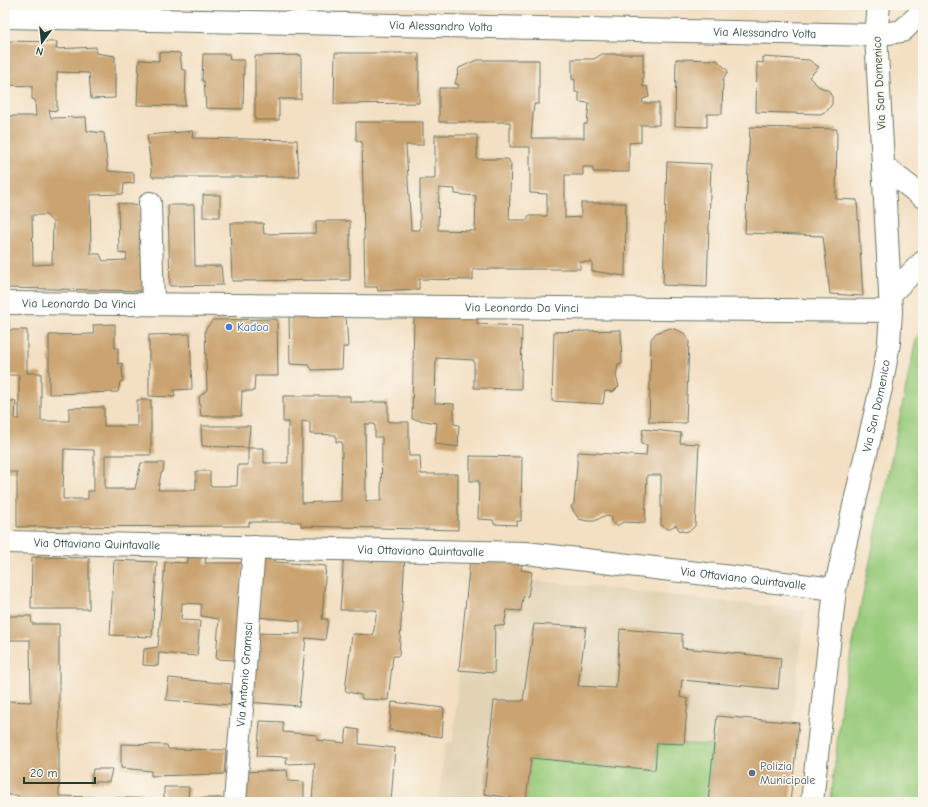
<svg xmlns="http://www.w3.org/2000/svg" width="928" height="807" font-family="'Comic Neue',sans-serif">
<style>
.built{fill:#e2d3b5}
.green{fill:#99cb7b;stroke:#5c8458}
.building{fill:#caa370;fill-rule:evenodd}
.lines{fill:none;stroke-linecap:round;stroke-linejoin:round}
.minor-casing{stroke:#697666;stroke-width:24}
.minor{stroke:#fff;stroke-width:22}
.shop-dot{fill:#3f7fe0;stroke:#fbf7ec;stroke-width:1.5}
.service-dot{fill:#5c6f8a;stroke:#fbf7ec;stroke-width:1.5}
.labels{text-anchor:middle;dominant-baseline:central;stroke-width:3;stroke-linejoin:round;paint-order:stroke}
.street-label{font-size:12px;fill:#1f3d34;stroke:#fbf7ec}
.shop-label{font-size:12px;fill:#366cbe;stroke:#fbf7ec;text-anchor:start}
.service-label{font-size:12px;fill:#4e5e75;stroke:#fbf7ec;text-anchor:start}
</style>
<rect width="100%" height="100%" fill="#fbf7ec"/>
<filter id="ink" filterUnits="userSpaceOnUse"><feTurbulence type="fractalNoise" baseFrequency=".025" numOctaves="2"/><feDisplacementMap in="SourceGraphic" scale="8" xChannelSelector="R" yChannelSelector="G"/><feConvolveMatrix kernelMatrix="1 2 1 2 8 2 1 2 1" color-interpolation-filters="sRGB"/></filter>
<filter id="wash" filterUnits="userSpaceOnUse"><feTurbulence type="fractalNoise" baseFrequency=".012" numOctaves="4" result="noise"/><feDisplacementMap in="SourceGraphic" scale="16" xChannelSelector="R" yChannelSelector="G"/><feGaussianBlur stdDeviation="0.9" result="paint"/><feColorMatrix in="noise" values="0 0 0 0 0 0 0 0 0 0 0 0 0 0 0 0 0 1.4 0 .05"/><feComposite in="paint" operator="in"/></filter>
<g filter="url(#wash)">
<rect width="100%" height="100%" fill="#f3dfc2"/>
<path class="built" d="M531 580 805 610 792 723 717 716 713 745 657 743 655 770 531 758 525 802H439L445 743 453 742 459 670 494 673 495 625 504 626 507 610 521 611 523 597 528 596Z"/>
<g class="green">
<path d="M923 332V802H831L842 696 916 339Z"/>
<path d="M657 743 713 745 708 802H525L531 758 655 770Z"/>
</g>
<g id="blocks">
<g class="building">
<rect x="5" y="5" width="80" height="3"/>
<path d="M5 41 57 42 56 49 96 47V53L115 56V98L91 99 89 73 57 72V111L49 110 51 118 86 117 87 131 104 133 108 171 134 173V183L124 184 123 194 90 195 91 254H100L103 261 126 260 127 254 119 253 118 203 140 206V251L144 252V291L5 288 8 216 5 215V116H36L35 100 32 99V86L5 85ZM32 215H46L53 222 52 264 33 265Z"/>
<path d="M159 52 180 53 182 70H186L185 106 137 105 139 60 159 61Z"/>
<path d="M335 53H419V103L334 104Z"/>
<path d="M203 54H229L230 60H244L243 109 206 108 204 81H202Z"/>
<path d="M602 54H643V87L647 86 649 97 643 99 642 103H659V125H641V142L629 143V172H593V167H583V175H565V218L581 217V203H626L625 276 592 271V262H580V269H473V280L419 279V289L378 291 377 287H365L362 142 356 140V122H423V145H406L411 230H420V179H435V135H477V159H508L511 164 509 220H528V216H547V194L530 193V147H510V122H439V88H458V84H455L459 68 477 60H539V104H534L531 138H584V124H587L589 103 579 102V93L575 92V80L572 79V59H594ZM439 188 455 189V194L476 196 475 231 438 230Z"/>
<path d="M301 55V99H279V120H255V56Z"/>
<path d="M763 57 809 60 819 67 809 77 818 86 829 91 832 97V104L827 111 820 114 756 112 757 62 763 63Z"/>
<path d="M676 59 717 60 728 71 723 79 722 114H707V127L675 126Z"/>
<path d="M750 127 837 129 836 199 857 200 863 296 830 294 823 236 745 233Z"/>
<path d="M193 131 192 138 297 140 299 177H152L147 135Z"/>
<path d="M667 162 711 164 707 287 663 285Z"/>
<rect x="203" y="195" width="17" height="22"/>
<path d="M168 205H194L195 266H221L223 285 170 286Z"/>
<path d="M316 221H350V280L232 281 230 223H263L264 234 316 233Z"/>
<path d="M346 314 348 347H343L342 369 312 370 309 365 290 364 289 316Z"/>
<path d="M414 314 477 315V324L522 326 521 389 474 388V360L436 358 435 403 454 404V424L459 425 458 447 435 444 437 423 412 419Z"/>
<path d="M277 319 278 376H255L254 391H242L241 416H201L199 397 207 390 205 330 213 320Z"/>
<path d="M5 322H9V330H27V373H41V421H69V408L104 407V426H137V400H151V455H105V489H135L141 463H164L163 472 161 473 158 490H196V471H210V486H237L238 465H248V448H264V463H288V422H283V396H350V402H388V422H409V456H420L421 474H458V530L301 526V522H249V526L17 527V472H5V401H16L15 419H19V375H5ZM302 421 310 422V434L336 435V442H342L341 501 302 503ZM365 424H375V437H382L381 501H366ZM64 449 94 450V491H88V499H63Z"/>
<path d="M115 324V348H118V364L122 363 123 381 120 382 118 392 49 394V335L94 334 93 325Z"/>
<path d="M670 328 678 330 685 334 689 341 686 423 649 422 651 339 656 333Z"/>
<path d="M621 330 622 364 618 365 616 376 619 386 613 392 605 391 603 404 552 401 554 332Z"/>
<path d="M190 334 192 389 174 390 175 397 149 396V335Z"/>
<path d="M201 426H250L248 448 202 446Z"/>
<path d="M643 429 681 433 680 443 699 444 695 526 691 530 685 532 679 530 676 525 668 529 661 525V475H647L645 523 623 522 617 526 612 522V517L604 516 595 521H587L579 519 574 512 571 506 574 504 578 452 646 456 647 445 641 444Z"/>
<path d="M470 456 522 457 521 521H517V525L494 524 493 520 478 519 479 481H470Z"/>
<path d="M263 549 275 551V562L326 566 322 619H328L325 640 306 638 299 706 247 702 253 633 300 634V621L257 617Z"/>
<path d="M207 551 205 563H243L236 660 216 659 219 619 201 616V604L182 603 181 620 200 621 197 656 159 653 158 666 143 665 144 649 158 647 165 562 187 563 190 552Z"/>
<path d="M344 553 405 556 399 656H393L388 700 362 699 361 695 345 691 352 634 373 635 377 610H340Z"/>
<path d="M32 557 89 558V609H31Z"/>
<path d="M470 559 522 564 521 570 532 572 528 596 523 597 521 611 507 610 504 626 495 625 494 673 459 670Z"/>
<path d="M114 560 157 562 152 637 110 635Z"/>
<path d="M5 616H31L32 624H59V796L164 799V787H189L188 798H222L221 802H19L18 795H5V701L31 702 30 640H5Z"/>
<path d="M534 624 586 627 578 686 616 688 620 629 682 634V648L781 658 778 689 682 680 680 697 688 699 684 744 657 743 655 770 531 758 526 800 484 794 494 701H523Z"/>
<path d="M169 678 231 684 230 705 166 700Z"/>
<path d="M392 702 444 708 442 737 389 730Z"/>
<path d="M717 716 799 723 790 802H708Z"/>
<path d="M260 721 283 722V732L317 735V740L345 743 347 728 359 730V744L395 748 391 802H333L312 800 315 763 286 764 287 757 257 756Z"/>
<path d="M121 744 167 745 168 749 226 750 224 774 151 776V771L121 768Z"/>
<path d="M93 769H112L109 782H91Z"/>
<path d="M287 770 288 781 304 782V802H242L243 772Z"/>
</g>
</g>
</g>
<g filter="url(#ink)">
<use href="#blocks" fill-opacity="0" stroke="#697666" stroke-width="1"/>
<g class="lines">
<g class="minor-casing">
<g id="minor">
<path id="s1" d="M5 17 876 35 902 31 923 11"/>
<path d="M883 166 923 197"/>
<path d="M150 203 153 304"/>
<path d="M890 294 923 262"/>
<path id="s2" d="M5 303 891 311"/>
<path id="s3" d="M5 542 526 553 835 589"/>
<path id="s4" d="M235 802 254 547"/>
<path id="s5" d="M812 802 835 589 881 388 889 343 891 311 876 35 879 5"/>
</g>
</g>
<use href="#minor" class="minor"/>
</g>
</g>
<circle class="shop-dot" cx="229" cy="327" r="4"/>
<circle class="service-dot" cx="752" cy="773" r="4"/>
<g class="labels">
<g class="street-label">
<text stroke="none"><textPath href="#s1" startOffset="436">Via Alessandro Volta</textPath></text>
<text stroke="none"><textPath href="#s1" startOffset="760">Via Alessandro Volta</textPath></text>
<text transform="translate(879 83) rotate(-93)">Via San Domenico</text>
<text stroke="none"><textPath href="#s2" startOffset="74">Via Leonardo Da Vinci</textPath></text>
<text stroke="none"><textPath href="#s2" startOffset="517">Via Leonardo Da Vinci</textPath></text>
<text stroke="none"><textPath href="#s5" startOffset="402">Via San Domenico</textPath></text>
<text stroke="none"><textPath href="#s3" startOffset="92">Via Ottaviano Quintavalle</textPath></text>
<text stroke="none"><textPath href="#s3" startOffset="416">Via Ottaviano Quintavalle</textPath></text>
<text stroke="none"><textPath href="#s3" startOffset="740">Via Ottaviano Quintavalle</textPath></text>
<text stroke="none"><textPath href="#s4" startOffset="128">Via Antonio Gramsci</textPath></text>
</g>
<g class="shop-label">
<text x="237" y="327">Kadoa</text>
</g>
<g class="service-label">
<text x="760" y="766">Polizia<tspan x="760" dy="14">Municipale</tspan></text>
</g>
</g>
<rect width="928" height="807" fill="none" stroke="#fbf7ec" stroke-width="20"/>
<g transform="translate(42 42) rotate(195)" stroke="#fbf7ec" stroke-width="3" paint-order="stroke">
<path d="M0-3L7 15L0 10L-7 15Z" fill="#1f3d34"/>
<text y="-6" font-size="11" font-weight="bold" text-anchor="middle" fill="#1f3d34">N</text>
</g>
<path d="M24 777v6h71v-6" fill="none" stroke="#1f3d34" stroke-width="2"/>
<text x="30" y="777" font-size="12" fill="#1f3d34" stroke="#fbf7ec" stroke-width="3" paint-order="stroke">20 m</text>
</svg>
